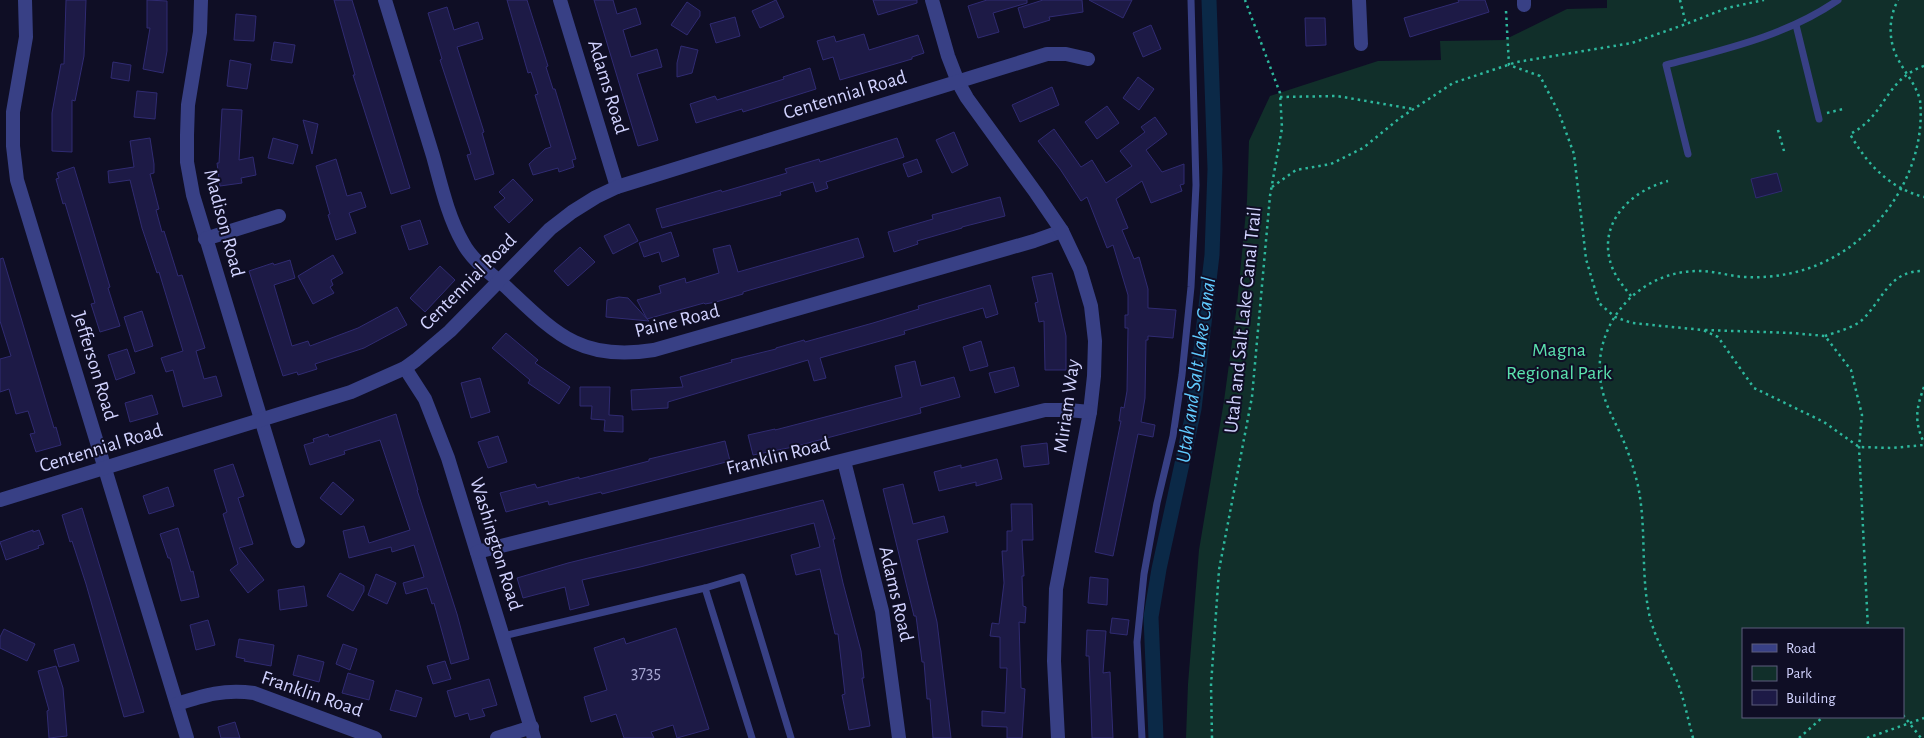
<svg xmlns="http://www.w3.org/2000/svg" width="1924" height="738" font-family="'Alegreya Sans',sans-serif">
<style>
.green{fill:#112f2a;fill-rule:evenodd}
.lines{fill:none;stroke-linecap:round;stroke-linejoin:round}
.canal{stroke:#0b2947;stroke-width:15}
.building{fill:#1d1a46;stroke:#302b72}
.path{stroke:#2db89d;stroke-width:2.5;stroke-dasharray:2.5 4;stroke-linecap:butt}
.lane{stroke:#384085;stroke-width:7}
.street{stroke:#384085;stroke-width:14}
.labels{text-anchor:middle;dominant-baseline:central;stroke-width:4;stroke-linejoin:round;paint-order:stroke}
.number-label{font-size:18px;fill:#a5a5d1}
.street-label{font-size:20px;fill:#d2d3ff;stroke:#0f0e25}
.park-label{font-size:20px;fill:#5be2ae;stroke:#0f0e25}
.water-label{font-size:21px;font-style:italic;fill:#60cbff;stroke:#0f0e25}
</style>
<rect width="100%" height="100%" fill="#0f0e25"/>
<path class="green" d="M1607 0H1924V738H1186L1188 684 1199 550 1224 401 1237 305 1247 201 1249 141 1270 96 1378 61 1441 60 1440 41 1504 40 1567 9 1607 8ZM1743 629H1903V717H1743Z"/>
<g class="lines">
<path class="canal" d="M1156 738 1151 617 1159 569 1194 409 1212 255 1215 169 1209 0"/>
</g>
<g class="building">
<path d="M66 0H86L84 56 75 101 72 100V152L52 151V113L61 64H64Z"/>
<path d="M147 0 167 1V51L163 73 143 69 150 28H147Z"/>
<path d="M334 0H352L410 188 391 194 353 75H355Z"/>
<path d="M507 0H527L548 66 546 67 553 89H555L576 159 572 160 574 167 559 172 558 168 533 175 529 164 545 149 551 147 535 95 538 94 531 72 528 73Z"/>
<path d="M594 0H613L617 14 636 8 641 24 623 30 631 57 657 49 662 67 637 74 658 140 638 146Z"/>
<path d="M776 0 784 17 760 28 752 11Z"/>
<path d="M873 0H917V3L878 15Z"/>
<path d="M987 0H1027V3L993 13 999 32 978 38 968 6Z"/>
<path d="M1043 0H1082L1083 12 1049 17 1050 20 1024 28 1018 8Z"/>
<path d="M1089 0H1132L1123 18Z"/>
<path d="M1458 0H1485L1489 12 1410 37 1404 18 1459 2Z"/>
<path d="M687 2 700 11V16L687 35 671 25Z"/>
<path d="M447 7 454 30 478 22 483 39 457 47 484 132 482 133 494 174 475 180 467 155 471 154 440 60 442 59 428 13Z"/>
<path d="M236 14 256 16 254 41 234 40Z"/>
<path d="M735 17 740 36 716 43 710 24Z"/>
<path d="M1305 18H1325L1326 45 1306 46Z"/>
<path d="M1151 25 1161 49 1143 57 1133 33Z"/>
<path d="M864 34 869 50 918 35 924 53 912 57V59L840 80 833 57 823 60 817 41 834 36 836 42Z"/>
<path d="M274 42 295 45 292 63 271 60Z"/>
<path d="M681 46 698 50 692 73 677 77V63Z"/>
<path d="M230 60 251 64 247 89 227 86Z"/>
<path d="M113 62 131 65 129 81 111 78Z"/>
<path d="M810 68 816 89 743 112 742 109 696 123 690 104 715 96 717 100 784 79 783 77Z"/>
<path d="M1138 77 1154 89 1139 110 1123 98Z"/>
<path d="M1052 87 1059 105 1020 122 1012 105Z"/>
<path d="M137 91 157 93 155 119 134 117Z"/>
<path d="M1107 106 1119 123 1097 139 1085 122Z"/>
<path d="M222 109 242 110 239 160 253 157 256 175 241 178 242 183 220 186 217 163H219Z"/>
<path d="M1155 117 1167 134 1146 150 1162 172 1184 164V184L1180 185 1182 191 1151 203 1142 181 1116 199 1128 228 1122 230 1134 259 1139 257 1148 289V308L1176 310 1173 338 1148 336V340H1146L1145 398 1141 422 1155 425 1153 437 1138 434 1113 556 1095 552 1121 421H1119L1121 407 1124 408 1127 391 1128 328H1125V315H1128V295L1113 245 1107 248 1087 197 1081 201 1060 169 1038 141 1054 129 1081 167 1092 160 1106 183 1132 166 1120 151 1145 132 1141 127Z"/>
<path d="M303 120 318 124 312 154Z"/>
<path d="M954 132 968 165 952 173 936 140Z"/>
<path d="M150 138 154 164V173L150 174 159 209 156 210 162 232 164 231 178 276 182 275 205 348 196 351 204 379 216 376 222 396 183 407 173 370 166 372 161 358 183 351 159 272 157 273 142 228 130 180 109 183 108 171 134 167 130 141Z"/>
<path d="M273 138 298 145 293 164 268 158Z"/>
<path d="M897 138 904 157 826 182 828 188 816 192 813 182 780 192 781 195 662 228 656 209 721 190 722 192 787 173 785 169 819 159 820 162Z"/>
<path d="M336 159 347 196 361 192 366 207 349 213 356 233 336 240 328 215 330 214 316 166Z"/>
<path d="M917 159 922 172 908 177 903 164Z"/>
<path d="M74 167 110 287 108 288 120 326 100 332 91 304 95 303 65 203 63 204 56 179 59 178 57 173Z"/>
<path d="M1777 173 1782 191 1756 198 1751 179Z"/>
<path d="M513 179 533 200 509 223 494 207 505 198 499 192Z"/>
<path d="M1000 197 1005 216 962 227V228L917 241 918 244 894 252 888 232 933 219 932 215Z"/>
<path d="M420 220 428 244 409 250 401 226Z"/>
<path d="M629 224 638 241 613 254 604 236Z"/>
<path d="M671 232 679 256 662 262 659 252 644 257 639 243Z"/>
<path d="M858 238 864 257 743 292V294L716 302 705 304 704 303 647 319 637 300 661 293 659 286 685 278 686 283 719 273 713 249 730 245 738 272Z"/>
<path d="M580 247 595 262 568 286 554 271Z"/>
<path d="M333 255 343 273 331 280 333 285 330 287 334 293 313 304 298 276Z"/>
<path d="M3 258 54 428 56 427 61 445 36 452 30 434 35 433 28 411 16 414 9 389 0 392V359L11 356 0 321V259Z"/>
<path d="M290 260 295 278 274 285 292 346 308 341 310 346 358 328 397 307 407 325 364 348 315 364 317 369 298 375 297 372 283 376 249 271 273 263 274 265Z"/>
<path d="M440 266 455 280 425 312 410 298Z"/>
<path d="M1052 273 1066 336V370H1045L1044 321 1039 322 1035 303 1038 302 1032 277Z"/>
<path d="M990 285 998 314 986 318 983 308 904 331 905 334 820 358 826 378 814 381 808 360 668 402V408L632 410 631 390 683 387 680 377 732 362 731 360 776 349V348L804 340 805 342 873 323 919 309 918 306Z"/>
<path d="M619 297 628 298 649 321 606 317 607 300Z"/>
<path d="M142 311 153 346 135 352 124 317Z"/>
<path d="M506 333 538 360 535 363 570 387 559 404 528 383 530 380 492 348Z"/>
<path d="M981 341 988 366 970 371 963 347Z"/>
<path d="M127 349 135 373 116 380 108 355Z"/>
<path d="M915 361 921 386 954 377 960 397 920 408 921 413 793 447 753 455 748 435 775 429V430L902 397 895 366Z"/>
<path d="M1014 367 1019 386 995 393 989 373Z"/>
<path d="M480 378 490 412 471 418 461 383Z"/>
<path d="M580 387H610L609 415 623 416V432L604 431 605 420 591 419 592 406H580Z"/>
<path d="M152 395 158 414 130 422 125 403Z"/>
<path d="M396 414 418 490H417L457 614 469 659 451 664 434 603 432 604 427 588 406 594 403 583 424 577 414 545 392 552 391 547 349 558 343 531 364 526 369 543 410 530 380 440 344 451 345 454 310 465 304 445 314 442 313 439 328 434 329 437Z"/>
<path d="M498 436 507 462 488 468 478 442Z"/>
<path d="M725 441 730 461 602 494 601 492 549 505 548 501 506 512 500 493 535 484 537 488 579 477V479L649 461V459Z"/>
<path d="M1047 443 1049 464 1024 467 1021 446Z"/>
<path d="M997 459 1002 479 976 486V482L939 491 934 472 961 465V468Z"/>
<path d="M233 464 244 496 238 498 253 544 239 548 264 580 248 593 230 570 238 564 223 514 227 512 214 470Z"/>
<path d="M333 482 354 500 341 515 320 498Z"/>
<path d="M903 484 913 524 944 516 948 532 917 540 937 622 951 738H933L930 699H927L924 662H922L916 616H914L883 489Z"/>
<path d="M168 487 174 506 149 514 143 496Z"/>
<path d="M823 500 835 539H833L843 583 861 651 864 678H862L870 726 849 730 842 695 845 694 838 634H835L820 569 796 575 791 555 820 547 814 523 640 567 582 580 589 605 570 610 565 587 523 598 517 578 568 563Z"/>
<path d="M1011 504H1032L1033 540H1022L1024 576H1022L1023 606 1026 607 1025 623 1019 622 1021 688 1025 689 1022 738H1007V727L982 726V711L1005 713 1007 668H1000V637L990 636 992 623 999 624 1004 583 1002 551H1007V531H1012Z"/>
<path d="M82 508 144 712 124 717 86 584 72 541 70 542 62 515Z"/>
<path d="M178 528 191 572 193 571 199 597 181 601 170 558H168L160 534Z"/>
<path d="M33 530V532L39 530 44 544 38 546 39 548 6 560 0 542Z"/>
<path d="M340 573 364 586V591L353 611 327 596Z"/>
<path d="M376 574 396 583 387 604 368 595Z"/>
<path d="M1090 577 1108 579 1107 605 1088 603Z"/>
<path d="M304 586 307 606 280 610 278 590Z"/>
<path d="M1112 618 1129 620 1127 635 1110 633Z"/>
<path d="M208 620 215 645 196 650 190 625Z"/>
<path d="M676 628 709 729 677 738 673 725 651 732 654 738H624L616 714 591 722 584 697 607 690 594 648 624 638 626 644Z"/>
<path d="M4 629 35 644 27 661 0 648V637Z"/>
<path d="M1087 630 1106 631 1103 673 1110 672 1113 738H1092L1089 656H1086Z"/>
<path d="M239 639 274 645 271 666 244 661 245 659 236 657Z"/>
<path d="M74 644 79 661 59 667 54 650Z"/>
<path d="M343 644 357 649 350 670 336 664Z"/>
<path d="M298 655 324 662 319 682 293 675Z"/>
<path d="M445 661 451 679 433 684 427 666Z"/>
<path d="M56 666 63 688 67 736 49 738 47 711 49 710 38 671Z"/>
<path d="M348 673 374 681 369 700 342 693Z"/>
<path d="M489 679 497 705 482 709 485 716 470 720 468 713 455 717 447 691Z"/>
<path d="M396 690 422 698 416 717 390 710Z"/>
<path d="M235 722 240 738H221L218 727Z"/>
</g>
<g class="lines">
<g class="path">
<path d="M1680 0 1686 24"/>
<path d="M1506 11 1509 65 1540 76 1559 113 1574 154 1586 259 1599 303 1615 317 1632 323 1703 330 1718 337 1754 388 1824 422 1859 447 1892 448 1924 445"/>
<path d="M1924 66C1885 79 1886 116 1850 134 1867 164 1889 188 1924 197"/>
<path d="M1280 97 1337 96 1413 109"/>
<path d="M1827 113 1843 109"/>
<path d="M1778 130 1784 151"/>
<path d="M1272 187 1296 170 1331 164 1363 148 1400 118 1453 83 1517 62 1632 43 1686 24 1727 8 1764 0"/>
<path d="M1631 296C1624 287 1616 278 1612 267 1596 224 1630 191 1668 181"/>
<path d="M1705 330 1792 333 1825 336 1851 370 1862 415 1859 447 1868 629"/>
<path d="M1825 336C1836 332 1853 328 1862 320 1883 300 1889 270 1924 271"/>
<path d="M1924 387C1916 409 1914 421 1924 443"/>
<path d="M1903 715 1921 738"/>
<path d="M1212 738 1211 685 1219 570 1252 397 1270 196 1282 128 1280 93 1245 0"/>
<path d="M1693 738C1688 719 1684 699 1677 681 1668 660 1656 640 1650 618 1640 574 1647 529 1638 486 1634 468 1628 451 1621 435 1613 418 1604 402 1601 384 1591 324 1639 270 1700 271 1715 271 1729 276 1744 277 1802 280 1853 256 1888 209 1911 178 1924 139 1920 100 1916 85 1906 74 1899 61 1888 42 1888 19 1898 0"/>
<path d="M1799 738 1823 717"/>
<path d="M1867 738 1924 718"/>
</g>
<g class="lane">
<path d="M1796 25 1819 119"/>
<path d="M1688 154 1666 65C1726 49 1786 36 1838 0"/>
<path d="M705 588 742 577 791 738"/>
<path d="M503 636 705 588 752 738"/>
<path d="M1142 738 1137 642 1144 574 1157 503 1173 436 1182 375 1191 287 1196 185 1191 0"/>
</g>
<g class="street">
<path d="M25 0 26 37 13 112V146L17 180 187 738"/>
<path d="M201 0 200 32 188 105 187 135V162L193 195 298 541"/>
<path d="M385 0C401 52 417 104 433 156 441 185 448 217 463 243 472 260 490 273 505 286 555 333 580 362 654 350L1034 241 1062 231"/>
<path d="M560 0 617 187"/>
<path d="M932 0 948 56 958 82 967 98 1036 193 1062 231 1080 269 1091 306 1095 341 1094 376 1090 412 1056 589 1054 661 1058 738"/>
<path d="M1359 0 1361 44"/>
<path d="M1524 0V5"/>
<path d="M205 239 279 216"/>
<path d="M405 368 425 399 448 458 534 738"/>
<path d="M844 461 882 611 899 738"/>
<path d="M0 500 351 392 405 368 416 360 450 331 550 229 572 212 596 197 617 187 1047 54H1066L1088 59"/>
<path d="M477 552 1045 410H1068L1090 412"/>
<path d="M177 704C205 695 224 689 254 693L375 738"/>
<path d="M497 738 532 727"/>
</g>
</g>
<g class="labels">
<g class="number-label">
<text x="646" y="673">3735</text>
</g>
<g class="street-label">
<text transform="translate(608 87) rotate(73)">Adams Road</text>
<text transform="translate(845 95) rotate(-17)">Centennial Road</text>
<text transform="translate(224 223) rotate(75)">Madison Road</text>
<text transform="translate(468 282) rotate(-45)">Centennial Road</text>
<text transform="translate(1243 320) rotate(-84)">Utah and Salt Lake Canal Trail</text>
<text transform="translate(677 321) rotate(-14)">Paine Road</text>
<text transform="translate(95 366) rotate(73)">Jefferson Road</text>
<text transform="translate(1067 406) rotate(-82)">Miriam Way</text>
<text transform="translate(101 448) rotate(-17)">Centennial Road</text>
<text transform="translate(778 456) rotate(-14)">Franklin Road</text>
<text transform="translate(496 544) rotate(73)">Washington Road</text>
<text transform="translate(896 594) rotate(77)">Adams Road</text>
<text transform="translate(312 694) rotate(19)">Franklin Road</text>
</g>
<g class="park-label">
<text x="1559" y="350">Magna<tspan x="1559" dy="23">Regional Park</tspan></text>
</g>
<g class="water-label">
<text transform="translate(1196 370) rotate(-82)">Utah and Salt Lake Canal</text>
</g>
</g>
<rect x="1742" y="628" width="162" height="90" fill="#0f0e25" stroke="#5d5d7c"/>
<rect x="1752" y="644" width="25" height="8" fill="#384085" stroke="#5d5d7c"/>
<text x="1786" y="653" font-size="15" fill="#d2d3ff">Road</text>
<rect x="1752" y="666" width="25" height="15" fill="#112f2a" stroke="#5d5d7c"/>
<text x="1786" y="678" font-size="15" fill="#d2d3ff">Park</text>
<rect x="1752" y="690" width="25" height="15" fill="#1d1a46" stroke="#5d5d7c"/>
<text x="1786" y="703" font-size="15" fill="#d2d3ff">Building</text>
</svg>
